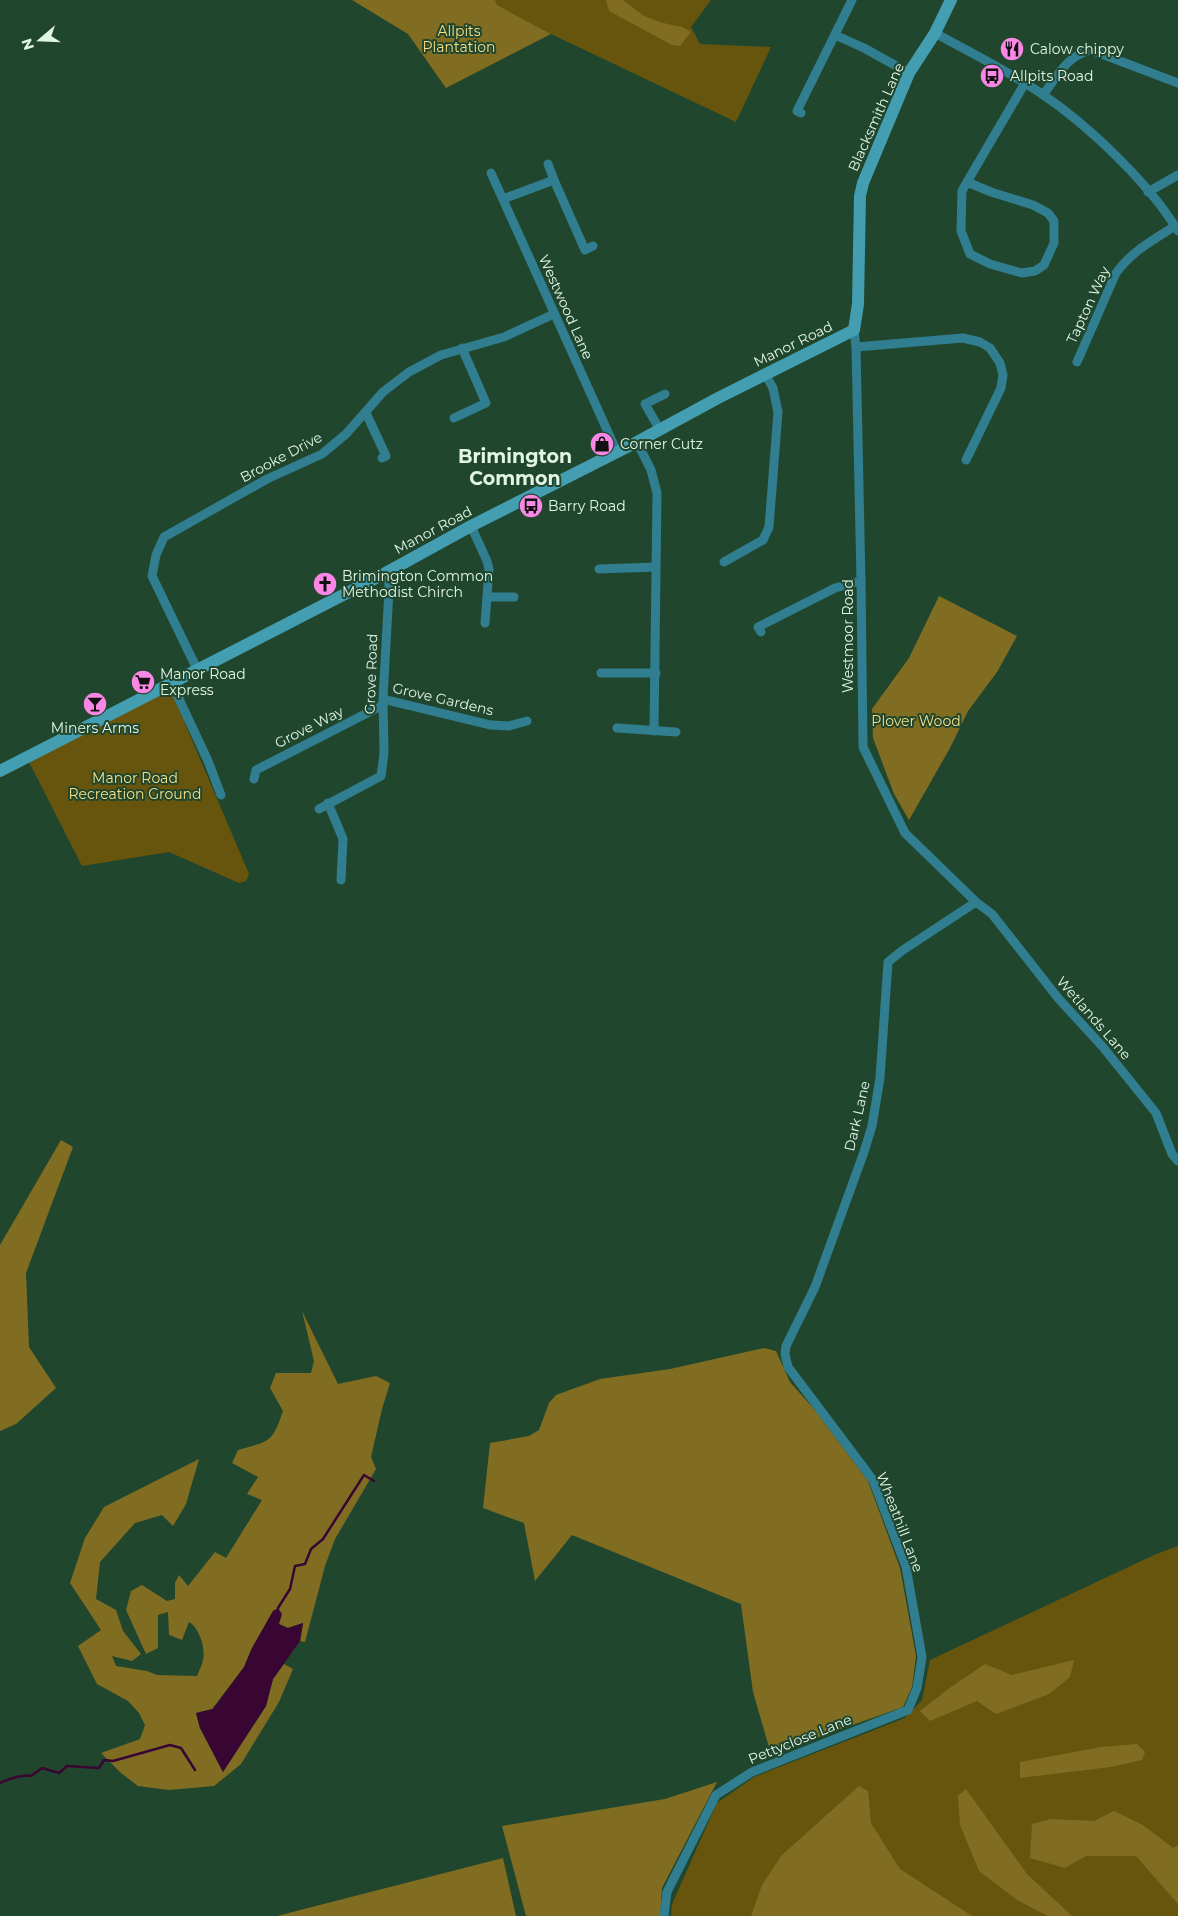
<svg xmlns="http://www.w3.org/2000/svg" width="1178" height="1916" font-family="Montserrat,sans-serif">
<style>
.green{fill:#67550d}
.forest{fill:#816d22}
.water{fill:#390633}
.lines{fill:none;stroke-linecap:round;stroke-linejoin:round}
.stream{stroke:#390633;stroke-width:2.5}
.street{stroke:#307e8f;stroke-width:9}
.secondary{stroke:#449eb2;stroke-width:12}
.labels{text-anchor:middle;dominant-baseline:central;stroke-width:4;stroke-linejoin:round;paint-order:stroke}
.park-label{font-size:14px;fill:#f9df85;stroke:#21462e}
.poi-label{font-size:14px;fill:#e1f6e7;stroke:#21462e;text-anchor:start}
.street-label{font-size:14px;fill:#e1f6e7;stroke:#21462e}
.district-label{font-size:19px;font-weight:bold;fill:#e1f6e7;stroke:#21462e}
</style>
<rect width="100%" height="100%" fill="#21462e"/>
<g class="green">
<path d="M495 0H711L691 27 700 44 771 47 736 122 551 34 496 5Z"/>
<path d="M167 691 172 693 249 874 246 881 239 883 169 852 82 866 29 762Z"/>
<path d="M1178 1546V1916H671L672 1904 717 1803 754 1777 905 1718 922 1700 930 1660 1154 1555Z"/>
</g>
<g class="forest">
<path d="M352 0H495L497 5 551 34 446 88 408 34Z"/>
<path d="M606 0H623L644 16 663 23 682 27 691 32 680 46 672 45 609 11Z"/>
<path d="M939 596 1017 636 997 672 968 711 950 748 909 820 894 794 873 738 872 709 909 658Z"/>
<path d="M61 1140 73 1147 26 1273 29 1347 56 1388 16 1424 0 1431V1245Z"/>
<path d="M302 1311 338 1384 376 1376 390 1383 382 1409 371 1457 376 1469 335 1539 325 1566 305 1642 300 1641 303 1623 288 1628 279 1624V1608L273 1611 252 1648 244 1667 212 1709 196 1713 200 1728 223 1772 266 1706 273 1679 284 1664 293 1669 279 1702 241 1764 214 1786 169 1790 138 1786 121 1773 101 1753 140 1739 145 1725 139 1713 128 1701 97 1684 78 1646 101 1630 70 1583 85 1538 104 1507 199 1459 186 1504 173 1526 162 1515 135 1523 100 1562 96 1599 116 1610 123 1631 141 1654 132 1661 112 1656 116 1666 147 1671 157 1675 197 1676C199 1671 202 1665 203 1660 206 1649 199 1627 189 1622L182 1640 169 1635 168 1612 158 1615V1648L146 1654 126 1610 131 1591 142 1585 167 1601 175 1599V1583L179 1575 188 1586 215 1552 226 1558 262 1500 247 1494 258 1477 232 1463 238 1450C270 1441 272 1443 283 1411L270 1388 276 1373H311L314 1361Z"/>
<path d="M764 1348 776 1351 790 1382 814 1409 868 1481 900 1568 916 1656 912 1687 903 1707 771 1754 753 1692 741 1604 572 1535 535 1581 524 1523 483 1508 490 1443 529 1436 539 1430 549 1403 556 1395 600 1379 670 1369Z"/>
<path d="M1074 1660 1070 1677 1049 1694 996 1714 977 1701 930 1721 920 1711 951 1687 985 1664 1012 1675Z"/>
<path d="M1137 1744 1145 1752 1142 1760 1111 1767 1020 1778V1762L1101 1747Z"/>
<path d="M717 1782 662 1888 660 1916H526L502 1826 665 1799Z"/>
<path d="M859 1786 868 1791 871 1823 900 1869 972 1916H751L762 1885 781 1856Z"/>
<path d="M966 1789 1027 1874 1072 1916H1048L1017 1900 979 1871 960 1825 958 1796Z"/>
<path d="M1114 1811 1143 1825 1173 1848 1178 1845V1904L1136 1856H1086L1065 1868 1030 1858 1032 1824 1051 1819 1094 1821Z"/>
<path d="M503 1858 516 1916H277Z"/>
</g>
<path class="water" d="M278 1608 282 1614 279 1624 288 1628 303 1623 300 1641 273 1679 266 1706 223 1772 200 1728 196 1713 213 1709 244 1667 252 1648 273 1611Z"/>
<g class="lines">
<g class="stream">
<path d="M278 1608 290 1589 295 1566 305 1564 311 1549 323 1539 364 1475 374 1481"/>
<path d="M0 1783C8 1779 23 1774 31 1776L42 1768 59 1773 67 1766 99 1768 104 1760 113 1761 170 1745 181 1748 195 1770"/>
</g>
<g class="street">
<path d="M935 33C971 53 1008 71 1042 94 1088 125 1149 183 1178 231"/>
<path d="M835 35 864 48 909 73"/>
<path d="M1043 95C1057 77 1067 55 1091 50L1178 83"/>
<path d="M801 113 797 111 852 0"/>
<path d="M548 164 554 180"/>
<path d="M491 173 617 452"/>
<path d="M967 182 991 192 1033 205 1048 213 1054 221V243L1044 265 1035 271 1022 273 990 264 970 254 961 231 962 191 967 182 1025 83"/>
<path d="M1148 192 1178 175"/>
<path d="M503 199 554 180 585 250 593 246"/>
<path d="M854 330 856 347 861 581 863 747 905 833 976 902 992 914 1058 998 1102 1046 1156 1113 1172 1154 1178 1161"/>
<path d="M856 347 963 338 980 342 990 348 1000 363 1003 375 1001 388 966 460"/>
<path d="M1077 362 1116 273C1131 252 1153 240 1175 226"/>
<path d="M366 413 386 456 382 458"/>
<path d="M454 418 486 403 462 348"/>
<path d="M660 430 645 404 665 394"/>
<path d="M637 442 651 470 657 493 654 731"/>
<path d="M471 526 487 561 489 569 485 623"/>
<path d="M724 562 763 540 769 527 778 412 773 388 765 374"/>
<path d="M599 569 656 567"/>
<path d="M488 597H514"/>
<path d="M761 632 758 627 835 588 861 581"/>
<path d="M197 669 152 576 156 555 164 537 267 479 322 454 346 434 383 392 409 372 441 355 504 337 554 314"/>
<path d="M601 673H656"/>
<path d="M171 682 208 761 221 795"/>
<path d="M383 699 491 725 509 726 527 721"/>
<path d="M617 728 676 732"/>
<path d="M254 779 256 770 383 705"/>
<path d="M328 803 343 839 341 880"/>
<path d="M319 809 381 776 384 754 383 699 389 589V582L385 573"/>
<path d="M664 1916 667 1892 716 1795 752 1772 908 1710 917 1688 922 1657 906 1567 873 1480 788 1367 785 1354 786 1346 815 1287 864 1152 872 1126 880 1078 888 962 903 950 976 902"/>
</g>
<path class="secondary" d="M0 771 380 576 471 526 637 442 718 398 854 330 858 304 860 196 863 183 909 73 935 33 951 0"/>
</g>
<defs>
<g id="restaurant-disc" transform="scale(1.25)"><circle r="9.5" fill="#fa87e6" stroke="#21462e"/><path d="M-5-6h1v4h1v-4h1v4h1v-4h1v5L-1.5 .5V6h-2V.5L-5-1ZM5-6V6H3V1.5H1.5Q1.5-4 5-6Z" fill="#111"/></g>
<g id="bus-disc" transform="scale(1.25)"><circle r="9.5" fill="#fa87e6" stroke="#21462e"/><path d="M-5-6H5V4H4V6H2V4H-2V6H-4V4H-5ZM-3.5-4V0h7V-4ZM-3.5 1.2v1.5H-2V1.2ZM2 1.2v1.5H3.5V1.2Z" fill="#111"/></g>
<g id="shop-disc" transform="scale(1.25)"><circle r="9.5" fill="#fa87e6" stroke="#21462e"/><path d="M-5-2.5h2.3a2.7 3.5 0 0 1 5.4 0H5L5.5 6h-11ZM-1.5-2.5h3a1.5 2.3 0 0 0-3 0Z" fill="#111"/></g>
<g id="church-disc" transform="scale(1.25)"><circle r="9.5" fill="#fa87e6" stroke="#21462e"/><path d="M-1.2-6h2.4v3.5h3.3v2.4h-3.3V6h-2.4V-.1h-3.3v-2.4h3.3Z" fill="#111"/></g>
<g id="supermarket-disc" transform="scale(1.25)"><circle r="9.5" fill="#fa87e6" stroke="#21462e"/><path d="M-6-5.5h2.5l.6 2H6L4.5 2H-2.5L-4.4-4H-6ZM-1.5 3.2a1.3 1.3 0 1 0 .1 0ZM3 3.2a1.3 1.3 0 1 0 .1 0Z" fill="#111"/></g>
<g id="bar-disc" transform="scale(1.25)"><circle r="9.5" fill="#fa87e6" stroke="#21462e"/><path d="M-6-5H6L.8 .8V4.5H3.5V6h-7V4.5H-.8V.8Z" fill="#111"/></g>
</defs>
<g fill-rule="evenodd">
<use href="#restaurant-disc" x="1012" y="49"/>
<use href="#bus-disc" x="992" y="76"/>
<use href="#shop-disc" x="602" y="444"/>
<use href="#bus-disc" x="531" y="506"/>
<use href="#church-disc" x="325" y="584"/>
<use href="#supermarket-disc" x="143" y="682"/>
<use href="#bar-disc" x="95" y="704"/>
</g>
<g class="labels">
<g class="park-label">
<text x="459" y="31">Allpits<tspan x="459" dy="16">Plantation</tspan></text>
<text x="916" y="721">Plover Wood</text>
<text x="135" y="778">Manor Road<tspan x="135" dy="16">Recreation Ground</tspan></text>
</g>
<g class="poi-label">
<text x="1030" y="49">Calow chippy</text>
<text x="1010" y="76">Allpits Road</text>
<text x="620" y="444">Corner Cutz</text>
<text x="548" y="506">Barry Road</text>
<text x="342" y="576">Brimington Common<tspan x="342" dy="16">Methodist Chirch</tspan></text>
<text x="160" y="674">Manor Road<tspan x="160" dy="16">Express</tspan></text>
<text x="95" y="728" text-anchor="middle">Miners Arms</text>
</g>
<g class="street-label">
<text transform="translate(876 117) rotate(-66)">Blacksmith Lane</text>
<text transform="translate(1088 305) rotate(-65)">Tapton Way</text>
<text transform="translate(566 307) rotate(66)">Westwood Lane</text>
<text transform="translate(793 344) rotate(-26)">Manor Road</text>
<text transform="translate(281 457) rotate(-28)">Brooke Drive</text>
<text transform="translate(433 530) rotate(-28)">Manor Road</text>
<text transform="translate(848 636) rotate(-90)">Westmoor Road</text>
<text transform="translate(371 674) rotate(-88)">Grove Road</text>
<text transform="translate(443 699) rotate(13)">Grove Gardens</text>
<text transform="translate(309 727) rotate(-27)">Grove Way</text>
<text transform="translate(1094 1018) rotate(49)">Wetlands Lane</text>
<text transform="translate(857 1116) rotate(-77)">Dark Lane</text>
<text transform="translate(900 1522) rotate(69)">Wheathill Lane</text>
<text transform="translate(800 1739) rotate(-22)">Pettyclose Lane</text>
</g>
<g class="district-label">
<text x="515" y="456">Brimington<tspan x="515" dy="22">Common</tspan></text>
</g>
</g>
<g transform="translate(40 40) rotate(251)" stroke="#21462e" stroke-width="4" paint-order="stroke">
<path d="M0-4L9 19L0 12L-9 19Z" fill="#e1f6e7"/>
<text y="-8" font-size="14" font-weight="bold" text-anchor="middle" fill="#e1f6e7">N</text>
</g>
</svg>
